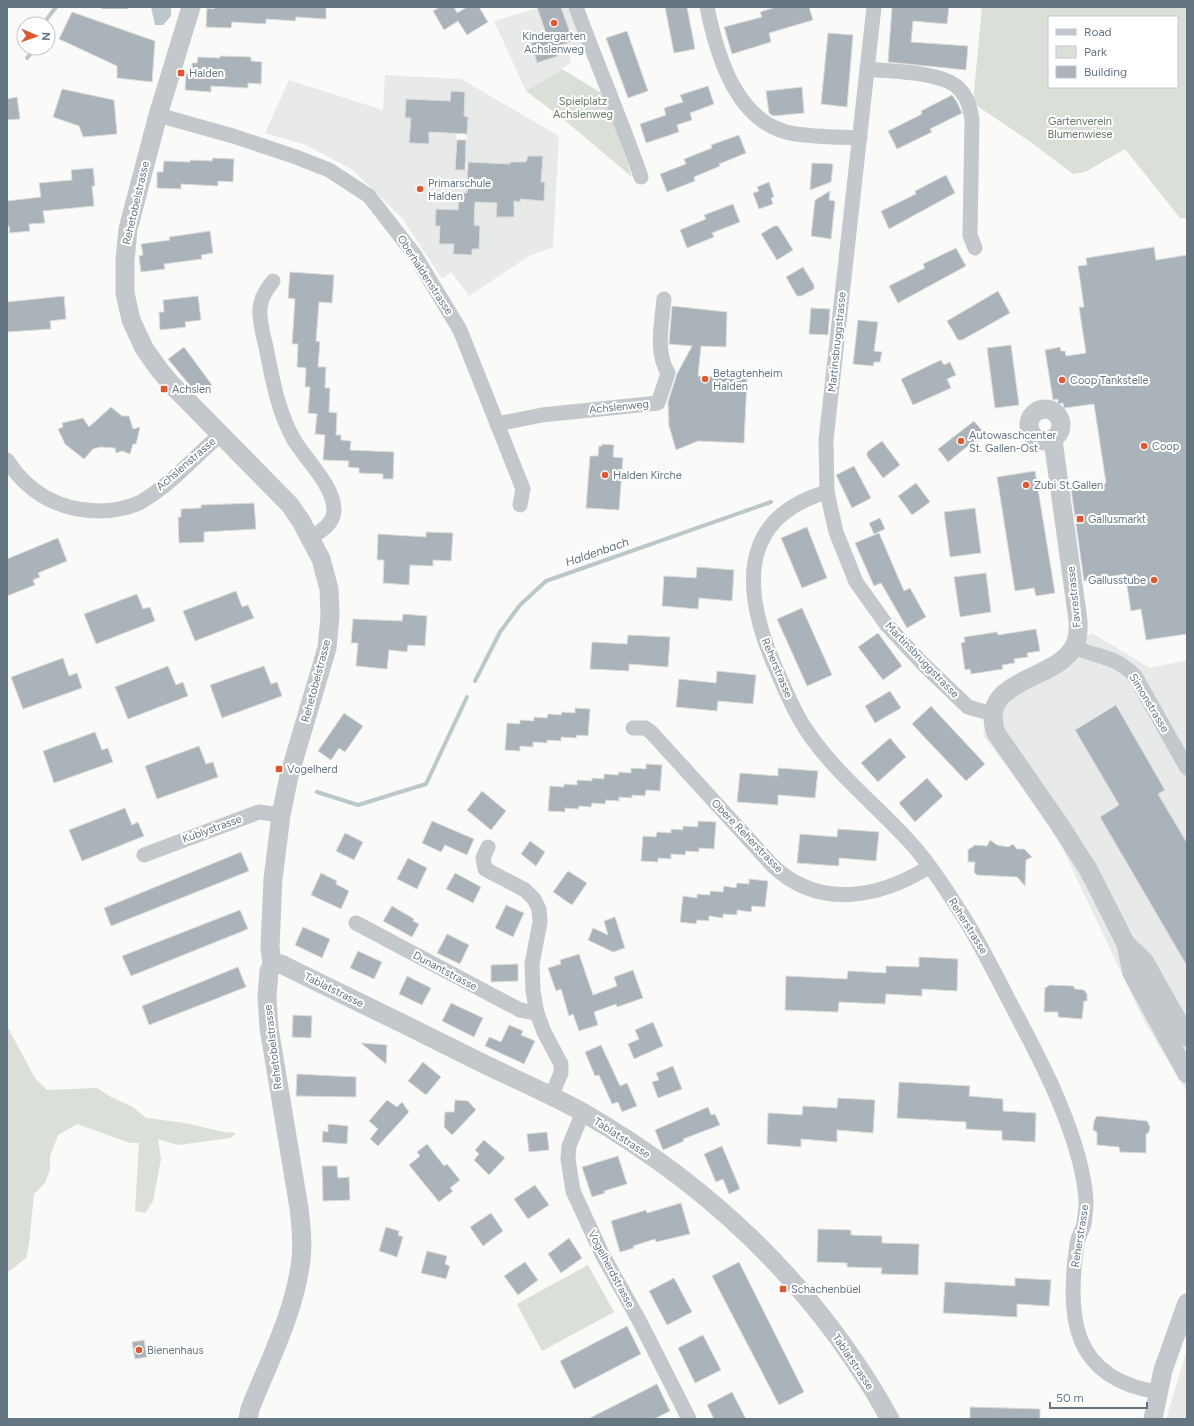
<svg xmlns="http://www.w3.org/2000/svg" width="1194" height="1426" font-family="Figtree,sans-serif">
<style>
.built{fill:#e8e9e9;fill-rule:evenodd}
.green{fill:#dadfd7;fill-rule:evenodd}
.water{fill:#bbc7cb}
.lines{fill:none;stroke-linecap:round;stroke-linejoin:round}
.stream{stroke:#bbc7cb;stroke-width:4}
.building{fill:#aab3b9;stroke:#dcdcda}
.minor{stroke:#c3c8cc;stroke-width:15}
.tertiary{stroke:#c3c8cc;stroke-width:19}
.poi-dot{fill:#e4572e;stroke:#fff;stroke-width:1.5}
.labels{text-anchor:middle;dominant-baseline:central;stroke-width:4;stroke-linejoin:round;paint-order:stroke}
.poi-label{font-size:11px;fill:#657683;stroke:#fff;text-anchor:start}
.park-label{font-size:11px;fill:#687a64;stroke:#fff}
.street-label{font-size:11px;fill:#657683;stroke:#fff}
.water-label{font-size:12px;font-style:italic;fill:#60757c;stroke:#fff}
</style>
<rect width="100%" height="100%" fill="#fafaf8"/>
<g class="built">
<path d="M542 7H576L588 40 569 54 571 63 526 91 494 21Z"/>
<path d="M385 75 461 79 559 136 553 247 529 256 469 296 451 272 442 279 402 218 353 170 306 145 265 133 289 80 383 110ZM451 91 465 92 464 116 468 117 465 162 503 164 510 171V162H526L528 156H542L541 182 545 183 544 200H535L521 195 520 202 514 201 513 217H496L497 199 467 201 474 225 480 226 479 249H472V255L453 254 454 244 439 243 440 226H435L436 209 458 210 459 193H467L468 170 455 169 457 128 443 127V133L429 132 428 144 409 143 411 118H405L450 101Z"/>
<path d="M1092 633 1150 668 1187 660V1092L1145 1023 1051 824 983 735 996 687Z"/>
<path d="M1187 1350V1419H1166Z"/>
</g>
<g class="green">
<path d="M982 7H1187V218H1180L1125 149 1085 172 1073 174 1032 143 973 103ZM1049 17H1177V87H1049Z"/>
<path d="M562 69 605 95 632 177 562 118 526 91Z"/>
<path d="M7 1026 35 1078 47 1090 97 1088 111 1097 133 1107 146 1118 185 1123 223 1132 236 1133 231 1138 178 1145 158 1139 161 1159 153 1201 145 1213 135 1211 139 1143H130L77 1124 58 1135 50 1156V1170L45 1183 34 1194 29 1244 26 1258 7 1273Z"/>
<path d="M588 1265 614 1312 542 1351 517 1304Z"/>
</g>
<path class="water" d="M151 7H171V16L163 25H155Z"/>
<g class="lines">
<g class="stream">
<path d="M103 7H127"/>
<path d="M43 24 56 7"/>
<path d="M27 58 35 48"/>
<path d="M475 681 500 632 520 605 546 581 771 502"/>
<path d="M317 792 358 805 426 784 467 697"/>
</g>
</g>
<g class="building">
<path d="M214 7H326V19L296 17 295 21 266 19V24L232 22 231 28 206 27 207 8 214 9Z"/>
<path d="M440 7H454L457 13 467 7H479L488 22 467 35 458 21 444 30 433 11Z"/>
<path d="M537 7H561L573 41 554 47 558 56 537 63 531 43 547 37Z"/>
<path d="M665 7H687L695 49 674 53Z"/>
<path d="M776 7H809L813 20 769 33 771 42 732 54 724 27 762 17 760 12Z"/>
<path d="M892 7H949L947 24 913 21 911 42 968 46 966 70 888 62Z"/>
<path d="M72 12 155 41 152 82 117 78V66L59 39Z"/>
<path d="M627 31 648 91 628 98 606 38Z"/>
<path d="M828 33 853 35 847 107 821 104Z"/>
<path d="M220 56 251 57V61L262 62 261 84 248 83V88L211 86V92L185 90 186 74H192V63H197L198 57 220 58Z"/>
<path d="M708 86 714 104 690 113 692 120 677 125 679 132 646 143 640 124 666 115 664 108 683 102 680 95Z"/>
<path d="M802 87 804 113 773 116 769 113 766 91Z"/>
<path d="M62 89 114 100 117 134 83 137 79 126 53 117Z"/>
<path d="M451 91 465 92 464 116 468 117 467 134 429 132V144L409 143 411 118H405L406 99 450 101Z"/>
<path d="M952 95 957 102 962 113 930 129 932 132 897 149 888 131 922 114 921 111Z"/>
<path d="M17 97 20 119 7 120V99Z"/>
<path d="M739 135 746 153 719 164 720 166 694 177 695 181 667 192 660 174 686 164 684 159 712 148 711 145Z"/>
<path d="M457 140H466L465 170H455Z"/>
<path d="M528 156H543L541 182H545L544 201 520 199V202L514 201V217H496L497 203 475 202 474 225 480 226 479 249H472V255L453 254 454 244H439L440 226H435L436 209 458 210 459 193H467L468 162 510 164V162H526Z"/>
<path d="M213 158 234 159 233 182 218 181V186L181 184V189L157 188V172H163L164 161 190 162V160L212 161Z"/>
<path d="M812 163 833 164 831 182 810 190Z"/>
<path d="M93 168 95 186H92L94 206 43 211 45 223 29 224 30 231 10 233 9 226H7V201L41 197 39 183 72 180 71 170Z"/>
<path d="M946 175 955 193 889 229 881 211 916 194 915 191Z"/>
<path d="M769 182 774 197 771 198 773 204 759 209 753 193 759 191 757 187Z"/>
<path d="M830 191 829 200 835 201 831 239 811 236 815 200Z"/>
<path d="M733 204 740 222 712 233 714 237 687 248 680 230 706 219 704 215Z"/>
<path d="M774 226H778L793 250 777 260 761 234Z"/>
<path d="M210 231 213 253 201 255 202 259 164 264 165 269 141 272 139 256 143 255 141 244 170 240 169 237Z"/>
<path d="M1154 247 1156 260 1187 255V634L1146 640 1141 609 1131 611 1125 574 1084 581 1071 489 1106 483 1094 404 1064 408 1063 403 1058 404V399L1053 400 1045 350 1060 347 1061 351H1065L1066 356 1086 353 1079 307H1084L1078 266 1087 265 1086 258Z"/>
<path d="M956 248 966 266 898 303 889 286 925 268 923 264Z"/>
<path d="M803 267 814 285V289L801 296H797L786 277Z"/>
<path d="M290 272 334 275 332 303 319 302 316 341 320 342 318 367H326L325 388H330L329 412 337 413 336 435H341V440L351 441 350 450 394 452 393 479H383V474L359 473V468L348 467 349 461 323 460 325 435 315 434 317 414 308 413 310 387H305L306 368 297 367 298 344H292L295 299 288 298Z"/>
<path d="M998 291 1010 313 962 340H958L947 321Z"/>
<path d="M64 296 66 319 50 321 51 329 7 332V302Z"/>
<path d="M198 296 201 320 185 322 186 327 160 330 159 312H164L163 300Z"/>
<path d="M672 306 727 312 726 347 701 346 698 376 747 379 744 443 698 441 676 450 669 426 668 402 677 374 692 346 669 344Z"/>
<path d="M811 308 830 309 828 335 809 334Z"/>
<path d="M858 320 878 322 874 351 882 352 880 362H874L873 366 853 364Z"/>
<path d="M1011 345 1019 405 995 408 987 348Z"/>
<path d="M184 347 212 385 198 395 168 359Z"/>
<path d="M941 360 944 365 950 362 956 375 947 379 951 388 913 405 901 379Z"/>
<path d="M111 407 122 416H129L133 429 140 427 136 444H133L130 454 122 451 116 453 115 448 101 447 93 449 84 459 65 444 58 429 63 427 62 423 83 418 89 427Z"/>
<path d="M974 421 984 433 948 462 938 449Z"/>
<path d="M882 441 900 465 883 478 867 456V452Z"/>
<path d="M602 444 614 445 613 457 623 458 619 510 586 508 590 456H598L599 446H602Z"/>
<path d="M854 466 871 498 852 508 836 475Z"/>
<path d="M1035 471 1055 593 1036 596 1034 588 1015 591 997 477Z"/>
<path d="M916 483 930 502 912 515 898 496Z"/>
<path d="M254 503 256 529 204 532V542L179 543 178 517H181V509L201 508V505Z"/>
<path d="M975 508 981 553 950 557 944 512Z"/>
<path d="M880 518 885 529 874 534 869 523Z"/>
<path d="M807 527 827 578 802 588 781 538Z"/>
<path d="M426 532 453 533 451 561 433 560V566L410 565 409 585 383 583 384 560H377L378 534 426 537Z"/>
<path d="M879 533 904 591 910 588 926 617 907 628 881 583 874 586 855 543Z"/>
<path d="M58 538 67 561 38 573 40 577 33 580 35 585 7 596V559Z"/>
<path d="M697 567 734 570 732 601 699 598 698 609 662 606 664 576 696 578Z"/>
<path d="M986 573 991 612 960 617 954 577Z"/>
<path d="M236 591 242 607 248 605 254 618 195 641 183 611Z"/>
<path d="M137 594 143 609 150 607 155 621 96 644 84 614Z"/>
<path d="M802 608 832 675 807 686 777 619Z"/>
<path d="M403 614 427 616 425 646 408 645 407 652 389 650 387 669 356 666 358 643H351L353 619 402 621Z"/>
<path d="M1036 629 1040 651 1027 653 1028 657 1014 659 1015 663 1002 665 1003 669 971 674 970 669 965 670 961 643 965 642 964 637 997 632 998 635Z"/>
<path d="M878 633 902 666 883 680 858 647Z"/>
<path d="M628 635 670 637 668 667 629 664V671L590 669 592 642 627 644Z"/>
<path d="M63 658 69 676 77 673 82 688 23 709 11 677Z"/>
<path d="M168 666 176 685 183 682 188 696 128 719 115 687Z"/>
<path d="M264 666 271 684 277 682 282 696 222 718 210 685Z"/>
<path d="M717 671 756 675 753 704 718 701 717 711 676 707 679 679 716 683Z"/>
<path d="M890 691 901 708 875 723 865 706Z"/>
<path d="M1116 705 1165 790 1158 794 1187 843V966L1100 817 1119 805 1075 730Z"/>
<path d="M931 706 985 764 966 781 912 724Z"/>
<path d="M575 708 590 709 588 736 577 735 576 738 561 737V741L547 740V743L533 742V747L520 746V751L505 750 507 723 520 724V720L534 721V717L547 718 548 714 561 715 562 712 575 713Z"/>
<path d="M344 713 363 726 345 752 339 748 331 760 318 751Z"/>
<path d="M95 732 102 750 108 748 113 762 54 783 43 751Z"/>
<path d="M890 738 906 757 878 782 861 763Z"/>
<path d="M199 746 206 764 213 762 218 777 157 799 145 766Z"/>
<path d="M646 764 662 765 660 791 646 790 645 796 632 795V798L619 797V801L606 800 605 804 592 803 591 807 579 806 578 809 565 808V812L548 811 550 786 564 787V784L577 785V780L592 781V778L604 779V774L618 775 619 772 631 773V768L646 769Z"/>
<path d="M778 768 818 771 815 798 778 795V805L737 802 740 773 778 776Z"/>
<path d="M927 778 943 796 915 822 899 803Z"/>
<path d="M482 791 506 811 491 830 467 810Z"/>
<path d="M125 808 132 825 138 822 144 836 82 861 69 830Z"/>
<path d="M432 821 474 839 467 855 445 845 441 852 422 843Z"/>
<path d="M698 821 716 822 714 849 699 848V852L686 851 685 855 671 854V859L658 858V862L641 861 643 836 656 837 657 832 671 833V829L683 830V826L698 827Z"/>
<path d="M838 829 879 832 876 861 839 858V866L797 863 800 834 837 837Z"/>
<path d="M345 833 363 842 354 860 336 851Z"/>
<path d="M990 840 997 845 1008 847 1013 844 1017 849H1024L1032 857 1026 860 1025 886 1017 877 977 875 974 872 975 862H968V850L975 845 987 846Z"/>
<path d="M530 841 545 852 536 866 521 854Z"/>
<path d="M241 852 249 871 111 926 104 908Z"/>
<path d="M408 858 427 868 417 889 397 879Z"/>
<path d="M568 871 587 883 572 905 553 892Z"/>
<path d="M321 873 337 881 336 884 349 891 341 909 311 895Z"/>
<path d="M455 873 481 887 473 903 446 889Z"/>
<path d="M749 879 768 881 765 907 752 906 751 912 737 910V915L723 914V918L709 916V921L697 920 696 924 680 922 683 896 697 898V894L710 895V891L723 892 724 886 736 888 737 883 749 884Z"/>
<path d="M506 905 524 913 513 937 495 928Z"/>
<path d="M392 906 414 919 413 921 419 924 412 937 383 921Z"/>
<path d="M240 910 248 929 131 976 122 956Z"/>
<path d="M615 917 625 948 613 952 588 940 593 928 608 935 604 921Z"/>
<path d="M303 927 330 939 322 958 295 945Z"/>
<path d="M447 934 469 945 460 964 437 953Z"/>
<path d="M358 951 382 962 374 979 350 968Z"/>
<path d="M579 954 593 995 617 986 614 977 633 970 643 998 617 1007 616 1004 594 1012 598 1025 579 1031 573 1014 569 1016 561 989 556 991 548 968 561 964 560 960Z"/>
<path d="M919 957 958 959 957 991 922 989V996L886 994 885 1004 839 1002 838 1012 785 1010 786 976 847 979 848 971 886 973V966L919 967Z"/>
<path d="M518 964V981L491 982V965Z"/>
<path d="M238 967 246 987 149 1025 142 1006Z"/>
<path d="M407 976 431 988 422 1005 399 994Z"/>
<path d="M1050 985 1073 986 1075 989 1084 990 1087 994V1001H1084L1082 1019 1058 1017V1012H1044L1045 988Z"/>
<path d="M451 1003 483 1018 474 1037 442 1021Z"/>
<path d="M293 1015 312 1016 311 1038 292 1037Z"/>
<path d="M653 1022 663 1046 634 1059 628 1044 639 1039 635 1030Z"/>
<path d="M509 1025 523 1031 521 1035 535 1041 524 1064 485 1046 489 1037 501 1042Z"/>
<path d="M361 1043 387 1045 386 1064Z"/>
<path d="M601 1045 620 1086 627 1083 637 1106 622 1112 618 1102 612 1104 599 1075 595 1076 585 1052Z"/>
<path d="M423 1062 441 1077 426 1095 408 1081Z"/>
<path d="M673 1066 682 1089 658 1098 652 1082 659 1080 656 1073Z"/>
<path d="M297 1074 356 1077V1097L296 1096Z"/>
<path d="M899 1082 970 1086 969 1096 1003 1099V1111L1036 1113 1035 1142 1002 1140V1131L966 1129V1122L897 1118Z"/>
<path d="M838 1098 875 1100 873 1133 837 1130V1142L801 1139V1147L767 1144 768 1113 802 1115 803 1106 837 1108Z"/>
<path d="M387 1100 397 1107 402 1102 409 1112 378 1146 370 1139 378 1129 369 1121Z"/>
<path d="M455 1100 468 1101 476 1110 452 1135 444 1127 445 1112H454Z"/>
<path d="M708 1107 711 1115 715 1114 720 1125 683 1139 684 1141 663 1150 655 1130Z"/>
<path d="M1097 1116 1147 1121 1150 1127 1149 1132 1146 1134V1153L1120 1152 1119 1147 1097 1145V1132L1093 1130 1094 1121Z"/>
<path d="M328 1124 348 1126 347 1144 322 1142 323 1131 328 1132Z"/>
<path d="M547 1132 549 1150 529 1152 527 1134Z"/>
<path d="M484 1140 505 1158 489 1175 474 1160 479 1154 475 1150Z"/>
<path d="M427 1144 444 1166 447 1164 460 1180 450 1188 453 1191 439 1202 409 1165 420 1156 417 1152Z"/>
<path d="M722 1146 740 1189 729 1194 723 1179 716 1182 704 1154Z"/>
<path d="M618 1156 627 1184 604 1191 605 1193 592 1197 582 1167Z"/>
<path d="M322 1166H337L338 1178 349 1177 350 1200 323 1201Z"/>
<path d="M535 1185 549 1205 528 1219 514 1199Z"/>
<path d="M681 1203 690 1234 656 1242 655 1239 633 1246 634 1248 620 1252 611 1221 646 1210 647 1213Z"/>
<path d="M491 1213 503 1231 483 1246 470 1227Z"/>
<path d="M386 1227 399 1231 398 1235 403 1237 397 1257 379 1251Z"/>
<path d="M818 1229 851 1230V1235L882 1236V1243L919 1244 918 1275 881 1274 882 1268 847 1267V1263L817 1262Z"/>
<path d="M569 1238 582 1258 561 1273 548 1254Z"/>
<path d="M427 1251 447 1256 445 1264 450 1266 446 1279 421 1273Z"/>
<path d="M525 1262 538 1280 518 1295 504 1276Z"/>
<path d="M739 1262 804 1392 779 1405 712 1276Z"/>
<path d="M674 1278 692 1312 667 1325 649 1291Z"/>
<path d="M1015 1278 1051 1280 1049 1306 1017 1304V1317L943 1313 945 1282 1015 1286Z"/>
<path d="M627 1326 641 1354 574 1389 560 1361Z"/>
<path d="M703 1335 721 1370 695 1383 678 1348Z"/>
<path d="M144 1340 147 1357 135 1359 132 1342Z"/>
<path d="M657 1384 670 1411 654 1419H588Z"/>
<path d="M732 1392 746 1419H714L707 1405Z"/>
<path d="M970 1407 1040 1409V1419H970Z"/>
</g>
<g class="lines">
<g class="minor">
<path d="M576 7C597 64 621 120 641 177"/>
<path d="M707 7C717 56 737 126 796 134 817 137 839 137 860 138"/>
<path d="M874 7 826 440 827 492 836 532 856 582 886 624 923 664 968 707 992 714"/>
<path d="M867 69C891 72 947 71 961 91 968 99 970 109 972 119L970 235 975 248"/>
<path d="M158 115 233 136 296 157 329 170 369 196 414 254 460 330 523 489 520 505"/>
<path d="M273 281C267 289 261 297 260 308 259 321 263 334 266 347 272 378 278 412 294 440 306 460 335 487 334 511 333 525 320 531 311 538"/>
<path d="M497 424 542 415 658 403 668 373C655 352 662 322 664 299"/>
<path d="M7 460C28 493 58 510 98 511 112 511 125 509 139 503 170 486 194 457 220 435"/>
<path d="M827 492C733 519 745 598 776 669 785 689 793 710 805 728 832 770 874 803 908 840 927 860 944 886 959 910 974 932 986 957 999 981 1019 1021 1042 1060 1059 1102 1071 1131 1085 1171 1086 1202 1086 1208 1085 1217 1084 1224 1082 1231 1078 1237 1077 1244 1066 1317 1072 1379 1158 1392"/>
<path d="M1074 647C1099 658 1114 655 1135 676L1187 768"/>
<path d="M633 728H645L651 732 772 865C819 910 879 898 929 867"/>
<path d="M488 847 483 858 485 869 525 890 534 899 539 909 540 922 532 964 533 991 537 1013 544 1032 561 1064V1073L551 1097"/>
<path d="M144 855 259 812 281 815"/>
<path d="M356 923 520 1010 537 1013"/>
<path d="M583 1112 569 1146 568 1159 573 1191 602 1254 640 1322 689 1419"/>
</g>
<g class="tertiary">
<path d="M191 7 158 115 128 229 125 260V293L131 320 144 348 158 368 172 385 290 505 301 521 321 559 329 589 330 616 327 648 289 776 281 815 273 879 270 947 272 965 269 971 267 997 269 1028 299 1208C301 1225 303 1242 301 1259 295 1312 269 1361 250 1409L248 1419"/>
<circle cx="1045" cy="425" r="16"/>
<path d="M1053 440 1076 606C1078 617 1080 631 1076 642 1062 682 976 676 996 733L1057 821 1088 869 1126 944 1132 973 1187 1074"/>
<path d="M1126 944 1144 961 1187 1037"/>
<path d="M272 965 281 964 291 969C355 1000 420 1032 484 1064 517 1080 552 1095 584 1113 712 1187 818 1289 890 1419"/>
<path d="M1153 1419 1163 1370 1187 1303"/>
</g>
</g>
<g class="poi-dot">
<circle cx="554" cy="23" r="4"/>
<rect x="177" y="69" width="8" height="8" rx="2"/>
<circle cx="420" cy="189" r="4"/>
<circle cx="705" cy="379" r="4"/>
<circle cx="1062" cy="380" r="4"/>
<rect x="160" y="385" width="8" height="8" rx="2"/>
<circle cx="961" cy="441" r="4"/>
<circle cx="1144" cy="446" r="4"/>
<circle cx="605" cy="475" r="4"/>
<circle cx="1026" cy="485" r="4"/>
<rect x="1076" y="515" width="8" height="8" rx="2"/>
<circle cx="1154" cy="580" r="4"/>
<rect x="275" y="765" width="8" height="8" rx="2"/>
<rect x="779" y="1285" width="8" height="8" rx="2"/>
<circle cx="139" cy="1350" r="4"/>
</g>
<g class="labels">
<g class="poi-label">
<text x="554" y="36" text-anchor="middle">Kindergarten<tspan x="554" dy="13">Achslenweg</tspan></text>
<text x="189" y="73">Halden</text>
<text x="428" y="183">Primarschule<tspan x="428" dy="13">Halden</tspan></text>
<text x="713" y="373">Betagtenheim<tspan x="713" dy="13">Halden</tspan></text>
<text x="1070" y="380">Coop Tankstelle</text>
<text x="172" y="389">Achslen</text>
<text x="969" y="435">Autowaschcenter<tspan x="969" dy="13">St. Gallen-Ost</tspan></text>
<text x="1152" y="446">Coop</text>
<text x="613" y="475">Halden Kirche</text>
<text x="1034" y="485">Zubi St.Gallen</text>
<text x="1088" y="519">Gallusmarkt</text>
<text x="1146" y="580" text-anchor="end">Gallusstube</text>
<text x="287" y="769">Vogelherd</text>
<text x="791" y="1289">Schachenbüel</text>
<text x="147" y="1350">Bienenhaus</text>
</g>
<g class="park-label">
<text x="583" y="101">Spielplatz<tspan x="583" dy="13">Achslenweg</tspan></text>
<text x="1080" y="121">Gartenverein<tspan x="1080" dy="13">Blumenwiese</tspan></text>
</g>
<g class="street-label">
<text transform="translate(136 203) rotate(-77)">Rehetobelstrasse</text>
<text transform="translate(425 275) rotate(57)">Oberhaldenstrasse</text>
<text transform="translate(837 342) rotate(-84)">Martinsbruggstrasse</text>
<text transform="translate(619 407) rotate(-6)">Achslenweg</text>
<text transform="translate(186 464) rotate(-41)">Achslenstrasse</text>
<text transform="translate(1074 597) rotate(-96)">Favrestrasse</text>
<text transform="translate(922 660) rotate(46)">Martinsbruggstrasse</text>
<text transform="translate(777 668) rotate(67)">Reherstrasse</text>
<text transform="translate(316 681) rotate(-75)">Rehetobelstrasse</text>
<text transform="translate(1149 703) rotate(59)">Simonstrasse</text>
<text transform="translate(212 829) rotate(-20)">Kublystrasse</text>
<text transform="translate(747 836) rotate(46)">Obere Reherstrasse</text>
<text transform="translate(968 926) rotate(58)">Reherstrasse</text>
<text transform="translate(445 971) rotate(28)">Dunantstrasse</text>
<text transform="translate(334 990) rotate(26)">Tablatstrasse</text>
<text transform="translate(273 1047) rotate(-97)">Rehetobelstrasse</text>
<text transform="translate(622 1138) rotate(33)">Tablatstrasse</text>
<text transform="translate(1080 1236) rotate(-81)">Reherstrasse</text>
<text transform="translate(611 1269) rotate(62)">Vogelherdstrasse</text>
<text transform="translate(853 1362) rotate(56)">Tablatstrasse</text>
</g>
<g class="water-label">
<text transform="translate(597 552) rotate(-19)">Haldenbach</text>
</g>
</g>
<rect width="1194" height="1426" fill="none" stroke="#657683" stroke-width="16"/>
<rect x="1048" y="16" width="130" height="72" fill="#ffffff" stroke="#c1c8cd"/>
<rect x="1056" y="29" width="20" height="6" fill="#c3c8cc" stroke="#c1c8cd"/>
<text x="1084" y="36" font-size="12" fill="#657683">Road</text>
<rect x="1056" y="46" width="20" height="12" fill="#dadfd7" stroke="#c1c8cd"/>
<text x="1084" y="56" font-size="12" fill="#657683">Park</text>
<rect x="1056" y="66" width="20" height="12" fill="#aab3b9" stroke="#c1c8cd"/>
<text x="1084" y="76" font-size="12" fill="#657683">Building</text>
<g transform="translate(36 36) rotate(92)"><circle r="19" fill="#ffffff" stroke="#c1c8cd"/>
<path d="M0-3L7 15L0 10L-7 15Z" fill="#e4572e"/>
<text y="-6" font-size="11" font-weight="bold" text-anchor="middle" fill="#657683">N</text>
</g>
<path d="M1050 1402v6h97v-6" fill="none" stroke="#657683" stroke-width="2"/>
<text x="1056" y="1402" font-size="12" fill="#657683" stroke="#ffffff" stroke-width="3" paint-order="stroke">50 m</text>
</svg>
